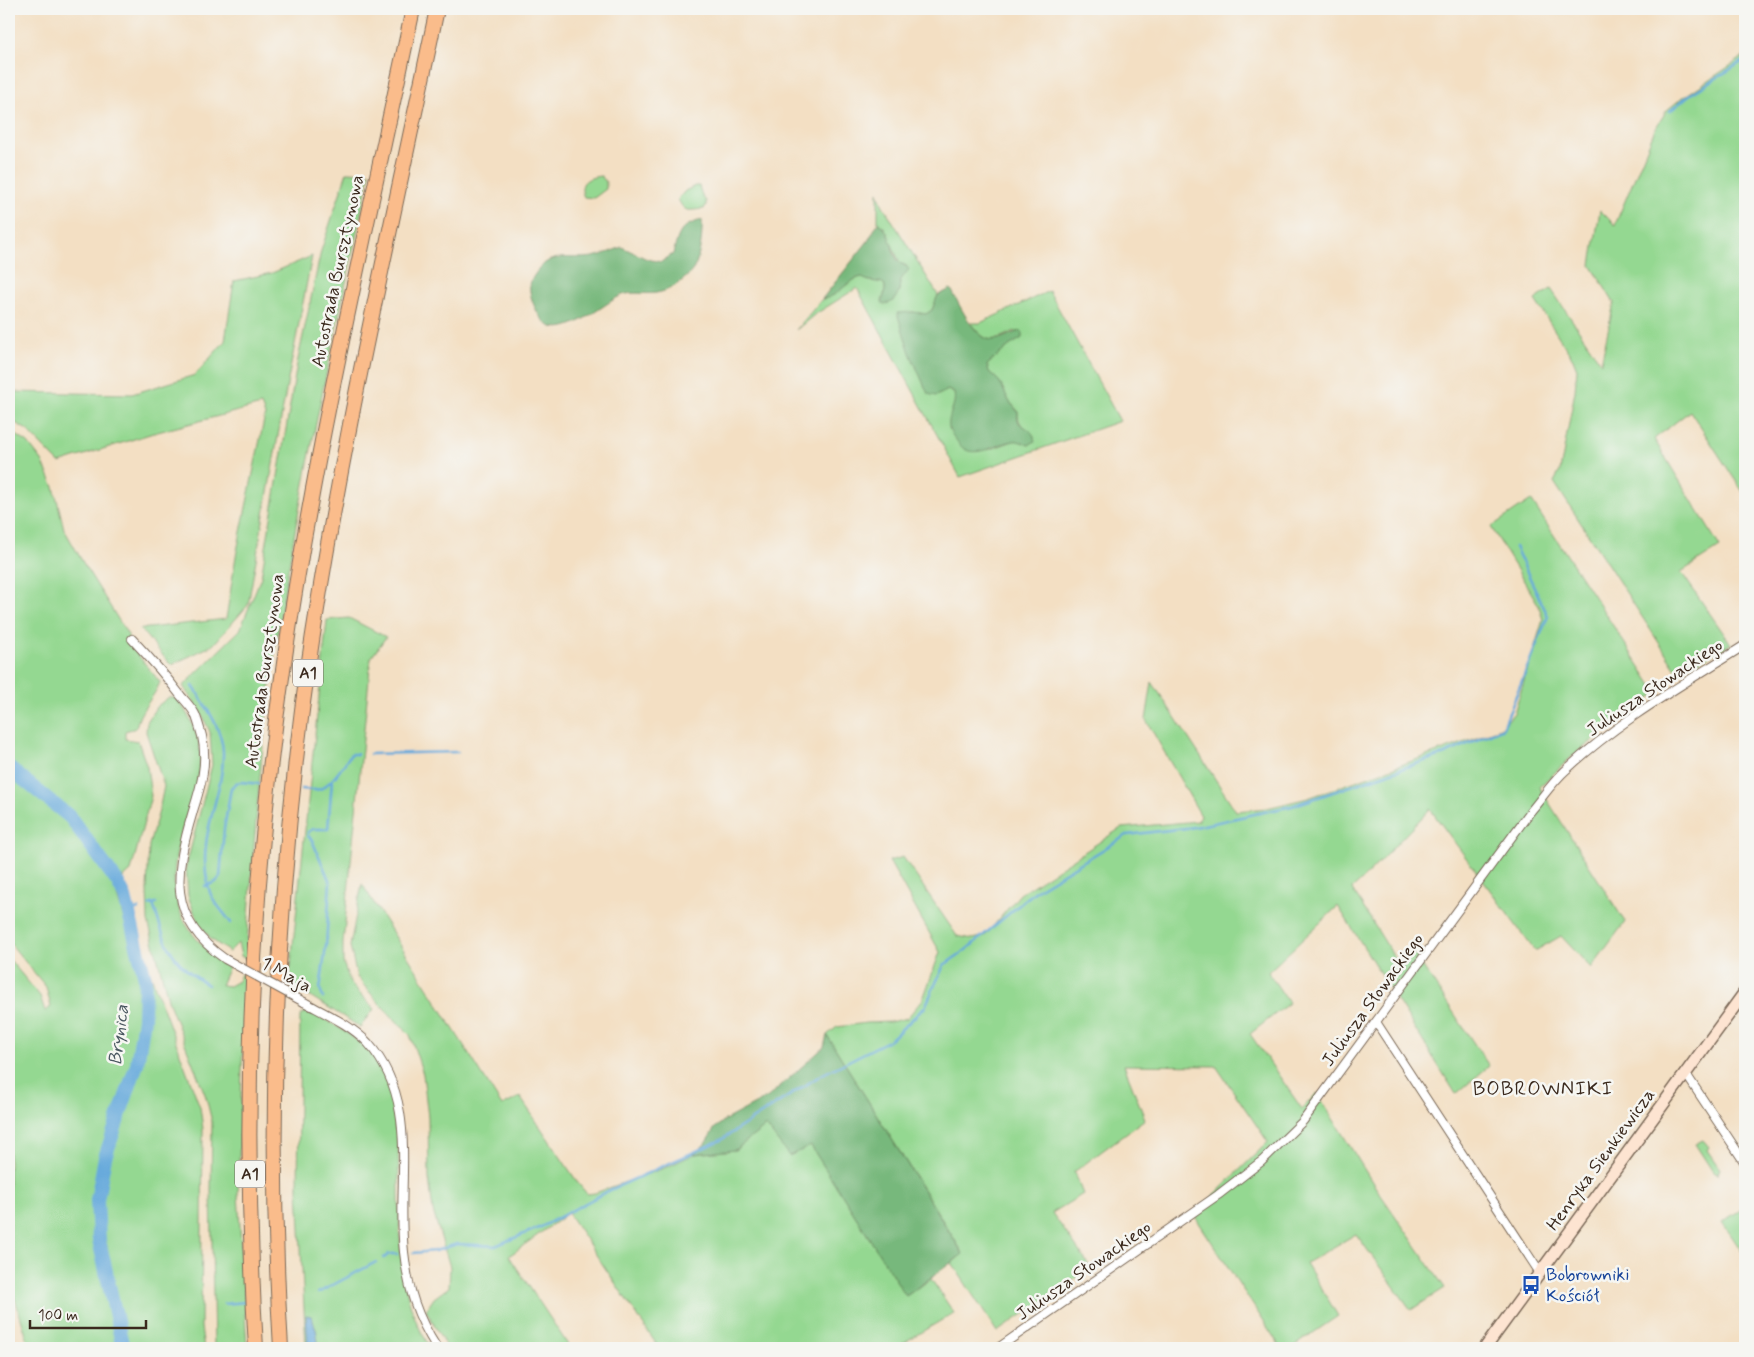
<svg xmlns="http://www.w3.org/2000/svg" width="1754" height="1357" font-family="Mynerve,sans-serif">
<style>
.green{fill:#94d891;stroke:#688158}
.forest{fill:#77b87b;stroke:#59714c}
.water{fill:#67aadc;stroke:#516a7d}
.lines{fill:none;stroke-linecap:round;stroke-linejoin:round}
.stream{stroke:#67aadc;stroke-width:2.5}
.river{stroke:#67aadc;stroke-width:14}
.street-casing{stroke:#7b6958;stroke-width:10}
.secondary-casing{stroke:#7b6958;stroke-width:14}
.highway-casing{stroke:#7b6958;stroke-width:16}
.street{stroke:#fff;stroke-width:8}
.secondary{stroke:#fde4d1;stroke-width:11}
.highway{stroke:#fabc8b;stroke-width:14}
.street-bridge-casing{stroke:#7b6958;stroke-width:10;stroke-linecap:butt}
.street-bridge{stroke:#fff;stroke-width:8}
.labels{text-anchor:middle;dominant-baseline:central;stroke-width:5;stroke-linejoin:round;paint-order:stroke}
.shield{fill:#f6f6f2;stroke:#73675e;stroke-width:1}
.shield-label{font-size:16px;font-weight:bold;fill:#3b2a1e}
.street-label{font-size:18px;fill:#3b2a1e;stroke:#f6f6f2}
.transit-label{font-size:18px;fill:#164399;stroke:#f6f6f2;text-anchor:start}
.water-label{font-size:19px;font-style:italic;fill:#4a5760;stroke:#f6f6f2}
.quarter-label{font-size:20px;letter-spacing:1px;fill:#3b2a1e;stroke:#f6f6f2}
</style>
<rect width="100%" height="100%" fill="#f6f6f2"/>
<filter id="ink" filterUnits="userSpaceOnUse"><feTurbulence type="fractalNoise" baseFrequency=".02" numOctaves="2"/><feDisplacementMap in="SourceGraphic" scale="10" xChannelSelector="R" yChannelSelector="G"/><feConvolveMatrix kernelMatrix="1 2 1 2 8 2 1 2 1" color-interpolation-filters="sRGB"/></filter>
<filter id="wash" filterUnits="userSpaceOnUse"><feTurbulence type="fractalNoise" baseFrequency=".0096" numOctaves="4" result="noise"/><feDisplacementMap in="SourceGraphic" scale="20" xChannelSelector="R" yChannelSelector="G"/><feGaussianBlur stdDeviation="1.12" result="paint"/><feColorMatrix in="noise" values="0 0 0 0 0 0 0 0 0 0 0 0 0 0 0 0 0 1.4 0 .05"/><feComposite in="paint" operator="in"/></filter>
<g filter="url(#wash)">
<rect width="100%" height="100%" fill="#f3dfc3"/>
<g class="green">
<path d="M1745 56V495L1690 411 1654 439 1720 547 1681 572 1731 644 1678 672 1554 482 1560 471 1575 391 1577 369 1573 359 1535 300 1551 289 1601 363 1614 303 1591 265 1600 210 1615 225 1655 129 1667 110 1682 98Z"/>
<path d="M347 172 370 173C336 329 300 486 276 644 260 749 253 854 246 959L241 956 238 943 229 952 211 939 198 922 188 896 186 867 212 765 210 732 201 713 183 686 240 630 261 577 297 364 321 251Z"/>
<path d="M601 176 606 182V189L594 198 584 197C577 182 589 177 601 176Z"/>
<path d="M695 186H699L702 196 706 201V205L704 209C688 210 685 214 678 199L685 191Z"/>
<path d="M878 192 882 204 938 295 932 310 926 314 913 312 898 314 936 396 948 390 954 393 956 400 951 413 988 450 1016 440 1029 445 1032 433C1023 427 1017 423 1018 411L1009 401 999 381 989 372 987 365 1009 346 1022 338 1015 331C989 342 989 345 970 323H980L1049 291 1120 421 960 477 857 288 814 315 796 330 822 299C839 297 845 281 861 277 876 288 892 272 882 302L899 291 900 281 907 266 900 263 884 227 878 223Z"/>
<path d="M312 256 287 385 248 605 213 645 171 665 140 629 226 619 236 556 265 415 261 405 150 434 59 463 27 430 9 419V392L132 394 195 375 225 341 234 281 272 273Z"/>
<path d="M9 430 28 443 42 461 54 487 64 529 85 566 128 635V643L160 682C154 699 139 709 136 728L125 731V739L138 741 147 767 151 796 131 871 114 886 142 978 134 1063 102 1156 94 1198 95 1240 119 1348H30L9 1279V959L40 996 45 1011 51 1007 46 987 9 942Z"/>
<path d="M1531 500 1657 693 1576 753 1539 787 1625 922 1591 968 1561 936 1535 951 1430 809 1363 879 1352 889 1401 968 1414 953 1489 1066 1456 1094 1338 906 1268 972 1289 1003 1250 1034 1302 1109 1317 1093 1374 1185 1445 1288 1411 1310 1356 1234 1306 1263 1338 1316 1291 1348H1281L1194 1215 1268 1142 1216 1066 1124 1065 1145 1119 1074 1172 1083 1194 1052 1213 1091 1268 997 1332 952 1263 963 1253 827 1035 837 1027 866 1023 890 1022 907 1018 923 999 940 952 889 861 903 857 957 936 973 939 985 936 1020 894 1121 828 1198 821 1201 816 1146 720 1152 682 1236 811 1267 808 1308 798 1477 738 1502 727 1514 713 1543 620 1538 604 1491 527Z"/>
<path d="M349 618 386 637 371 658 343 943V962L350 983 374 1009 360 1027 289 983 327 620Z"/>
<path d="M169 697 178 699C188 715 198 731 200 751 202 772 193 794 187 814 165 882 167 924 229 967L221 985 229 986 238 981 241 974 245 977 238 1193 247 1348H214L211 1191 212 1122 206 1097 169 1003 148 921 147 890 149 845 159 811 164 786 146 732 147 722 156 707Z"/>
<path d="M362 884 502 1106 520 1097 578 1183 587 1194 595 1193 667 1167 694 1154 735 1150 766 1126 811 1146 906 1296 931 1279 954 1313 894 1348H659L568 1213 509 1256 570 1348H447L426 1310 434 1298 449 1287 450 1267 433 1211 429 1179 428 1117 423 1074 410 1035 377 1001 357 977 350 946Z"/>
<path d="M150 973 200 1107 203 1129 201 1327 204 1348H127L104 1232 102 1200 107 1160 143 1054Z"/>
<path d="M305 1012H311C339 1027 365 1041 382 1068 393 1083 394 1104 396 1122 405 1197 386 1283 431 1348H306L298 1189 300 1016Z"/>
<path d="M1703 1140 1709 1147 1707 1150 1720 1169 1717 1175 1713 1172 1695 1144Z"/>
<path d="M1745 1207V1256L1722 1222Z"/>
</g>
<g class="forest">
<path d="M702 220C703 233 700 257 694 268 689 277 671 290 661 292 648 296 632 290 620 296 602 305 572 333 552 327 540 323 528 297 530 285 531 278 539 268 545 263 558 253 581 261 597 256 605 254 614 250 622 247L647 259 661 262 673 254C679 233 679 226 702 220Z"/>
<path d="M878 223C894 234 889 249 899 262 902 265 906 265 909 269L900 281 899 291 894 301 884 305 882 302C892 272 876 288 861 277 845 281 839 297 822 299L868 241Z"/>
<path d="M951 289C958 302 975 340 992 340 1002 340 1011 332 1022 331V338L1009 346 987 365 989 372 999 381 1009 401 1018 412C1016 428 1024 423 1032 433 1034 435 1034 439 1035 441L1029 445C1025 444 1019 440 1014 441 996 443 970 464 957 441 954 438 950 432 949 428 947 415 957 405 954 393L948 390 936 396 928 394 910 353 897 313 913 312 926 314 932 310 938 295Z"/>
<path d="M827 1035 963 1254 906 1296 811 1146 789 1156 766 1126 735 1150 694 1154 705 1144 715 1128 725 1120 768 1097 824 1047Z"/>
</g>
<path class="water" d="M306 1315 311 1316 316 1329 319 1348H308Z"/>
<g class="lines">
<g class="stream">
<path d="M1670 111 1688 96 1745 60"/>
<path d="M193 686C205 705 222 728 223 752 224 793 200 830 206 873 207 880 208 888 211 895 216 905 225 914 231 923"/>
<path d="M370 754 458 752"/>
<path d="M302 789C308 789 316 792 322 788 334 781 343 766 351 754H357"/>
<path d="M205 886 216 882 220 877 224 829 231 788 236 783 241 782 261 784"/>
<path d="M153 904C166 944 169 962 208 985"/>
<path d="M149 905 156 903"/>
<path d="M129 912 139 909"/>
<path d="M323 998 320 989 326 946 330 882 312 840 308 836V832L313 829H328L332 781"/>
<path d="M413 1253 435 1251 457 1244 495 1246 541 1227 608 1191 721 1140 821 1075 890 1040 925 1007 944 965 966 950 1038 889 1127 835 1195 827 1292 806 1445 754 1503 728 1548 616 1515 547"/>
<path d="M384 1258 389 1254H397"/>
<path d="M318 1293 376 1262"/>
<path d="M224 1304 246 1302"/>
</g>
<path class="river" d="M9 768 70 817 118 883 125 897 145 978 144 1019 137 1064 105 1157 97 1200 99 1240 123 1348"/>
</g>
</g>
<g filter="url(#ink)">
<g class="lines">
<g class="street-casing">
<g id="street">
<path d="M132 639C149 657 166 676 181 696 186 702 192 708 195 714 198 721 200 729 202 736 208 763 201 786 193 811 175 872 166 918 225 959"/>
<path d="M304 1002C326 1014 351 1025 368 1043 421 1103 396 1180 404 1252 408 1289 417 1317 437 1348"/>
<path d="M1376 1022 1540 1273"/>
<path d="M1686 1074 1745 1163"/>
<path d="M998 1348 1218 1195 1262 1161 1303 1121 1530 812C1542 798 1553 781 1567 769 1621 719 1684 684 1745 645"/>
</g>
</g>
<g class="secondary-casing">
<path id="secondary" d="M1485 1348 1745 992"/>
</g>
<g class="highway-casing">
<g id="highway">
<path d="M256 1348C242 1120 250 889 284 663 316 443 367 226 413 9"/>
<path d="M281 1348C268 1136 275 921 302 710 334 474 388 242 437 9"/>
</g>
</g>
<use href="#street" class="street"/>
<use href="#secondary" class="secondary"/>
<use href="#highway" class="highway"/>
<g class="street-bridge-casing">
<path id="street-bridge" d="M225 959 304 1002"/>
</g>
<use href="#street-bridge" class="street-bridge"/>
</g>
</g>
<defs>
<g id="bus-bare" transform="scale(1.5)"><path d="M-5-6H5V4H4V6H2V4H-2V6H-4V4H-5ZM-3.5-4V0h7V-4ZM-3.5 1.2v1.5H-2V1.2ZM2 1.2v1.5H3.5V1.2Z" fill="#1a4fb4" stroke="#f6f6f2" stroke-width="2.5" paint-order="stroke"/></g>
</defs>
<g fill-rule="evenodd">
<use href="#bus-bare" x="1531" y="1285"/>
</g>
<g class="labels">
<g class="shield">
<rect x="293" y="659.5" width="30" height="27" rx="4"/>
<rect x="235" y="1160.5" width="30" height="27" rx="4"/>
</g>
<g class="shield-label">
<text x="308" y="673">A1</text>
<text x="250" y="1174">A1</text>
</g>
<g class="street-label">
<text transform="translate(338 271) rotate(-78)">Autostrada Bursztynowa</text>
<text transform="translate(265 671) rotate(-82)">Autostrada Bursztynowa</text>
<text transform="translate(1655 688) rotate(-34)">Juliusza Słowackiego</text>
<text transform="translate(286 975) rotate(29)">1 Maja</text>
<text transform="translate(1373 1000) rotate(-54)">Juliusza Słowackiego</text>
<text transform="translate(1601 1160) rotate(-54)">Henryka Sienkiewicza</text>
<text transform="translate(1084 1271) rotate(-35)">Juliusza Słowackiego</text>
</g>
<g class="transit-label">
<text x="1546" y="1275">Bobrowniki<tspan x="1546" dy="21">Kościół</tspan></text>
</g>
<g class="water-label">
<text transform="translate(119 1035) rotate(-83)">Brynica</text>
</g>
<g class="quarter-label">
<text x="1543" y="1089">BOBROWNIKI</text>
</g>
</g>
<rect width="1754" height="1357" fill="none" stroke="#f6f6f2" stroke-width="30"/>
<path d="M30 1320v8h116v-8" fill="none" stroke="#3b2a1e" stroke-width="2.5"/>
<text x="38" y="1320" font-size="15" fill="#3b2a1e" stroke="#f6f6f2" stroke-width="4" paint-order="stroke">100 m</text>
</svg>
